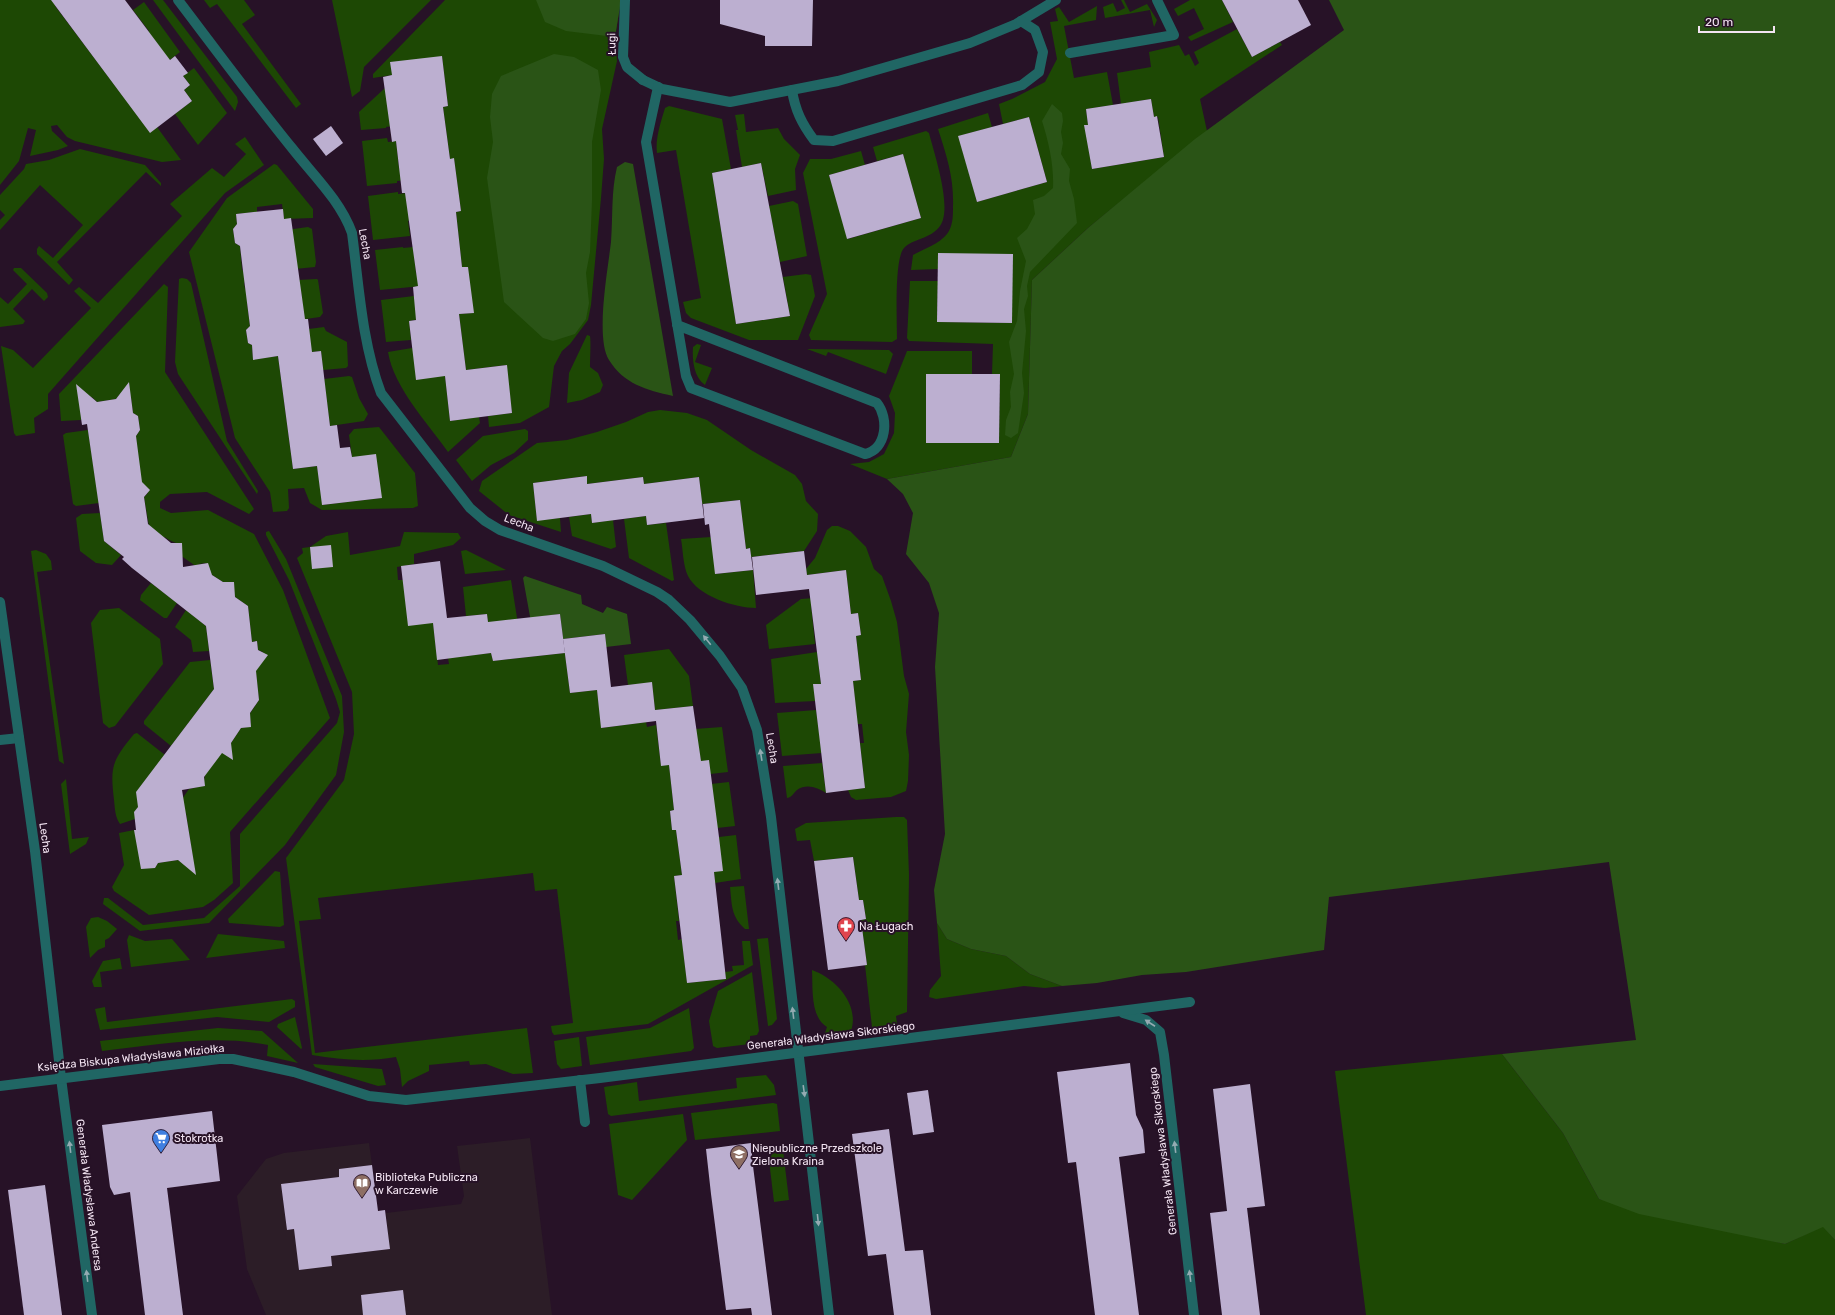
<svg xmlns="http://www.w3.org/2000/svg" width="1835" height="1315" font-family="Rubik,sans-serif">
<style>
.education{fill:#2c1d27}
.green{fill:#1d4804}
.forest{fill:#2a5416}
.building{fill:#bcafd0}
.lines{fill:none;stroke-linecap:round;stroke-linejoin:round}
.lane{stroke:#206664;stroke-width:10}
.street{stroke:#206664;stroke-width:10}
.oneway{fill:#94abb2}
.labels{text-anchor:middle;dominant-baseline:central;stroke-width:4;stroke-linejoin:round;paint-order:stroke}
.street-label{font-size:11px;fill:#f3e4f2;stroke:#271227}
.poi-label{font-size:11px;fill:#f3e4f2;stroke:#271227;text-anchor:start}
</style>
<rect width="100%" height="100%" fill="#271227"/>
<path class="education" d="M530 1138 552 1315H266L247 1269 237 1196 266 1159 284 1153 369 1143 372 1165 339 1169V1177L281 1184 287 1230 294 1229 331 1256 389 1249 386 1213 461 1204 464 1196 457 1146Z"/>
<g class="green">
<path d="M0 0H62L55 6 150 132 157 127 181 160 162 162 75 141 67 137 57 125 51 126 52 131 68 146 58 150 30 156 36 130 28 128 19 161 0 185Z"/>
<path d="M153 0H163L237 97 238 102 235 111Z"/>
<path d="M204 0H244L255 15 242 24 301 104 296 108 217 4 210 8Z"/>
<path d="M332 0H431L364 67 360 91 352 97Z"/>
<path d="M445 0H621L615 37 617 61 602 129 604 159 601 198 591 305 588 320 570 344 562 351 554 366 549 407 520 423 489 427 488 416 512 413 506 365 466 370 459 314 473 313 462 267 456 212 461 211 454 159H450L443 107 448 106 442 56 392 75 373 78V74Z"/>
<path d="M1121 0H1124L1130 12 1147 4 1157 20 1154 27 1150 10 1105 18 1103 7 1113 3 1117 12 1125 8Z"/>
<path d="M1190 0H1222L1233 22 1191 41 1188 37 1204 29 1194 8 1178 16 1174 9Z"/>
<path d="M144 2 180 52 167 62 146 33 149 31 133 10Z"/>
<path d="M1097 6 1096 20 1064 26 1074 78 1107 72 1113 105 1086 109 1088 125H1085L1092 169 1164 157 1158 117H1154L1151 99 1121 104 1117 73 1151 67 1149 52 1179 45 1185 56 1189 54 1195 66 1199 63 1194 52 1237 29 1252 57 1280 42 1282 45 1200 99 1207 131 1088 228 1032 280 1028 414 1011 457 887 479 850 464 869 462 884 454 894 433 895 413 889 396 907 351H972V374H926V443H999L1000 374H992L993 344 909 341 907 338 910 281H938L937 322 1012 323 938 269 911 270 913 255C924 249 939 244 947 234 953 226 953 216 953 207 954 178 947 157 938 129L988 113 992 127 959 136 977 202 1047 182 1029 117 1003 124 999 104 1012 99 1045 82 1057 59 1050 22 1058 21 1055 9 1059 7 1069 22Z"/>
<path d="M194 68 227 113 198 145 175 114 192 101 184 90 190 85 183 76Z"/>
<path d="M385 88 393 126 386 127V128L361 130 359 112Z"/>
<path d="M669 106 722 119 731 169 712 173 736 324 790 316 783 277 806 274 811 275 815 296 798 340H749L691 318 686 313 683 302 701 298 676 150 657 153C655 138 661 122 665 108Z"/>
<path d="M744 114 746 132 778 128 784 139 800 155 795 169 796 190 768 196 761 163 742 167 736 130H738L735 115Z"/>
<path d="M926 131 929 133C934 153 953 208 940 226 931 239 912 239 904 248 894 259 897 321 897 339L892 342 811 340 809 335 827 294 803 173 810 159H831L861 151 865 165 829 175 848 239 921 218 903 154 877 161 873 147Z"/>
<path d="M245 137 264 165 225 193 48 394V409L34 418 35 433 16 436 14 433 1 346 13 350 33 368 91 308 74 291 79 287 98 303 182 216 170 204 212 168 224 177 246 154 235 144Z"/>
<path d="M387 138 388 142 396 141 399 168 406 180 397 181V183L367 186 362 141Z"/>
<path d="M80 149 145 165 161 183V186L146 172 57 262 73 280 69 285 37 254V249L39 246 53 258 83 225 40 185 0 230V220L5 215 0 210V195L24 169 26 164 49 160Z"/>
<path d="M274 164 277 165 313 209V218L284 219 282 204 257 207V212L236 214 237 224 233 229 235 243 240 246 242 270 248 273 249 279 244 283 245 289 250 292V298L247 303 250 326 246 330 248 343 252 345 253 359 278 356 293 469 317 466 323 505 381 498 352 457 349 435 354 429 379 427 415 473 418 506 413 508 322 510 310 503 304 488 288 489 289 508 287 511 273 512 270 492 235 438 189 252 227 198Z"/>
<path d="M398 192V194L408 193 412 220 408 221 410 236 373 240 368 196Z"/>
<path d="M793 201 798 204 807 256 780 262 769 206Z"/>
<path d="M308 227 312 229 316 262 315 267 295 269 286 230Z"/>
<path d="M403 247V248L413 247 416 273 422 286 380 290 375 250Z"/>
<path d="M14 268H21L47 293 48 297 44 301 32 289 13 309 25 321 23 324 0 327V297L8 304 27 284 13 270Z"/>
<path d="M182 278 187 279 191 283 227 441 258 491 257 494 178 374 175 362 179 279Z"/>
<path d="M317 279 318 280 323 313 320 317 299 320 303 309 301 291 298 292 297 280Z"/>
<path d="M164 284 168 287 165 372 254 509 249 514 207 492 170 494 160 502V508L171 513 208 510 254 534 283 590 330 718 230 832 233 883 214 900 203 907 149 915 114 891 112 887 124 865 119 833 134 830 155 868 158 863 178 860 182 863H189L193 859 186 813 183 812 182 799 189 789C208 786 203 782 206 766L231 743 241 728 247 727 251 723 249 715 259 700 255 665 263 652 258 650 257 641 252 642 248 606 232 595 223 582 209 573V566L205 563 199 564 197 567 180 555 182 546C176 542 171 542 165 537L162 540 149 526 144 497 148 493 147 487 137 484 136 436 140 430 138 416 133 413 131 397 126 393 120 394 116 399 97 402 92 397 83 398 81 420 61 421 59 394Z"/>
<path d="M414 296 425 318 409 321 411 340 386 342 381 300Z"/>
<path d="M324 327 326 331 347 342 348 366 346 368 323 370 321 351 303 353 301 330Z"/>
<path d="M587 335 590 336C591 342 590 359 590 367L598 373 603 385 600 392 582 400 567 403 569 373Z"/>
<path d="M697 344 701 345 695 362 712 368 705 385C694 377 692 361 693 347Z"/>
<path d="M412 348 445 376 450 421 479 417 480 423 448 452C427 422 394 388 388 352Z"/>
<path d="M807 349 889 350 893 354 886 374 828 352 826 356Z"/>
<path d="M349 376 352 377 359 398 368 414 364 421 330 426 324 379Z"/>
<path d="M660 410 687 413 707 420 751 450 795 475 802 484 806 501 818 514 817 531 804 551 751 557 750 548 746 549 740 500 702 504 699 477 644 484 643 477 587 484 586 476 533 483 537 520 560 518 561 532 509 515 479 491 482 481 537 443 567 440 597 432 626 422 648 412Z"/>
<path d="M525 429 528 431V440L514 453 491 465 472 481 456 460 483 436Z"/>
<path d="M88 430 99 503 76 506 73 504 63 435 66 433Z"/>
<path d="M100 513 104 541 121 555 112 565 96 563 80 551 76 518 82 514Z"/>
<path d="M591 514 592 523 613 520 616 547 611 549 572 536 569 517Z"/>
<path d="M646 516 647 525 666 523 674 580 672 581 629 558 624 519Z"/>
<path d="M832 526H838L850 531 866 547 874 569 882 576 891 601 897 622 904 676 909 694 906 732 909 755 908 781 906 791 891 797 856 800 851 797 848 790 865 788 860 743H864L862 724H857L853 681 861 680 856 636 861 635 858 613 851 614 846 570 807 575 806 569 815 558 827 530Z"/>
<path d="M269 531 286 559 342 696 344 732 336 775 285 845 209 923 140 931 103 904 104 898H108L143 925 204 918 240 886V834L337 723 340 712 336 699 289 580 266 535V532Z"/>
<path d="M348 532 350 555 400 546 404 532 458 533 461 538 453 545 414 554V564L397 567 398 580H403L433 623 438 665 449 664 448 658 491 653 493 661 565 653 570 693 597 690 602 728 646 722 647 727 656 725 661 765H669L674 810 670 811 672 830H676L682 875 674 876 679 921H676L678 940 682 939 687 983 726 979 725 972 733 971 732 966 744 965 742 941H750L753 965 648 1024 554 1035 552 1032 551 1026 573 1023 557 889 535 891 533 873 318 898 321 919 299 921 315 1053 527 1028 533 1073 513 1074 486 1064 470 1065 469 1061 429 1065V1071L408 1081 402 1087 400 1069 396 1057C368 1062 341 1060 312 1055L286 858 344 780 354 734 352 692 297 558 303 553 302 548 310 547 326 536Z"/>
<path d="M711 537 716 574 753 570 756 608C735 608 698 596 688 576 683 566 683 550 681 539Z"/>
<path d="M36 550 46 554 51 561 52 570 37 572 64 764 59 761 31 551Z"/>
<path d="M466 550 506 570 465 574 461 551Z"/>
<path d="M511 580 518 624 488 622 487 614 466 616 463 587Z"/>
<path d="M151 583 177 603 167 618H164L140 600 141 595Z"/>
<path d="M815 598 811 605 815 644 769 649 766 625 801 599Z"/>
<path d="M119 608 160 639 163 664 115 726 109 728 103 723 91 623 100 610Z"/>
<path d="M186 610 206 626 209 651 193 652 191 640 175 627Z"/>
<path d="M669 649 689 676 693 706 655 710 652 683 628 685 624 655Z"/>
<path d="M817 652 821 684 814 685 815 701 775 703 771 659Z"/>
<path d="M210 660 214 689 171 746 144 724V721L190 662Z"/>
<path d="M816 710 822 753 782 756 777 713Z"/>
<path d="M722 727 728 772 710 774 701 761 695 729Z"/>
<path d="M137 733 165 755 138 807 135 819 120 824C115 817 115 809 114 800 110 766 112 761 134 734Z"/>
<path d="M822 763 826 793C818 788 807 783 797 790 793 793 793 797 787 798L783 766Z"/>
<path d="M66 779 72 839 89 837 86 844 70 854 61 784Z"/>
<path d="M729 782 735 826 717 828 711 784Z"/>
<path d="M896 817H904L907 820 909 875 907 1012 896 1016 897 1024 875 1028 872 1027 865 965H867L861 920 866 919 863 900H859L853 857 814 861 810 840 797 841 795 829 806 823Z"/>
<path d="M736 835 741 879 715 883 714 872 719 837Z"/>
<path d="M275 871 280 872 284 925 280 927 229 923 228 919Z"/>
<path d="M744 886 749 929H745C731 916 732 906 730 887Z"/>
<path d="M98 917 107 921 117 929 109 938 105 940V947L98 950 90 958 86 927 91 918Z"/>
<path d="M937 923 947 939 971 949 1006 956 1030 974 1062 986 1045 988 1024 986 936 999 929 997 930 990 941 976Z"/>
<path d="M218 934 284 941 285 948 206 958Z"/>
<path d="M129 935 145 941 172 939 190 960 131 967 127 940Z"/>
<path d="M768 938 777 1019 772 1025 768 1026 757 939Z"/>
<path d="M120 958 122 969 100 972 102 987H94L92 981 103 961Z"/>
<path d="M812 970C835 978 860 1004 851 1031L825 1033 827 1027C810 1017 813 988 812 970Z"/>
<path d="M752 972 759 1031 757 1035 750 1036V1044L717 1048 713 1046 709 1021 718 991Z"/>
<path d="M292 999 295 1001V1007L269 1022 217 1017 100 1030 95 1009 105 1007 107 1022Z"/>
<path d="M689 1008 694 1048 691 1051 590 1065 586 1037 650 1028Z"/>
<path d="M295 1017 302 1048 301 1049 277 1027 278 1024Z"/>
<path d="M218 1028 262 1031 298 1063 267 1056 268 1045C213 1034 157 1045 102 1051L100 1041Z"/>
<path d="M579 1037 582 1066 561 1069 557 1064 554 1041Z"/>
<path d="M1502 1054 1563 1133 1599 1199 1785 1244 1823 1226 1835 1240V1315H1366L1335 1071Z"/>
<path d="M313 1064 382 1069 386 1085 378 1086 315 1067Z"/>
<path d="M766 1075 774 1085 776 1095 611 1116 608 1114 604 1087 637 1082 639 1101 737 1088 736 1078Z"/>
<path d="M773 1103 777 1104 780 1131 695 1140 691 1113Z"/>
<path d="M683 1114 687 1140 632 1200 618 1195 609 1124Z"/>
<path d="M783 1150 789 1200 774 1202 768 1152Z"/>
</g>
<g class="forest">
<path d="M536 0H621L615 37 566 31 545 22Z"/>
<path d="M1329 0H1835V1240L1823 1227 1785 1244 1639 1214 1599 1199 1563 1133 1502 1054 1636 1040 1609 862 1329 897 1324 950 1186 972 1142 975 1097 983 1062 986 1030 974 1006 956 971 949 947 939 937 923 934 890 945 834 935 667 939 613 929 583 906 554 913 513 903 494 887 479 1011 457 1028 414 1032 280 1088 228 1195 139 1344 30Z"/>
<path d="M554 54 574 57 598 70 601 90 592 142V200L590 252 586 273 589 303 586 319 575 334 553 341 543 338 504 302 487 178 493 142 490 117 492 94 501 76Z"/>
<path d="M1052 104 1062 113 1063 121 1061 132 1063 143 1061 154 1070 169 1069 181 1074 199 1077 223 1030 272 1027 286 1028 296 1024 309 1026 331 1022 373 1024 393 1018 433 1011 438 1005 435 1006 420 1011 407 1010 392 1014 374 1009 342 1017 321 1020 291 1026 261 1017 238 1027 229 1035 214 1033 200 1044 196 1053 188C1054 166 1049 143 1042 121Z"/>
<path d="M625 162 633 164 673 396C646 390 624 384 609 360 595 338 608 269 611 242 613 216 611 192 617 167Z"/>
<path d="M525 576 581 595 582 604 603 613 607 607 627 614 631 644 606 647 605 634 563 639 560 614 537 617 531 622 523 578Z"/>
</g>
<g class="building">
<path d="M51 0H125L170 60 175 56 188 73 183 76 190 85 184 90 192 101 150 133Z"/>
<path d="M720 0H813L812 46H765V36L720 24Z"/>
<path d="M1222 0H1298L1311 25 1252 57Z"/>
<path d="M442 56 448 106 443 107 450 159 454 158 461 211 456 212 462 267H468L474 313 459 314 466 370 507 365 512 413 450 421 445 376 416 380 409 321 416 320 413 287 418 286 405 193H402L396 141 392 142 383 77 392 75 390 62Z"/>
<path d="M1151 99 1154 117 1157 116 1164 157 1092 169 1084 125H1088L1086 109Z"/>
<path d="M1029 117 1047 182 977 202 958 136Z"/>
<path d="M331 126 343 143 326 156 313 139Z"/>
<path d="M903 154 921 218 847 239 829 175Z"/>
<path d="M761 163 790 316 736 324 712 173Z"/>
<path d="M283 209 284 219 291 218 305 319H308L312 352 321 351 330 426 337 425 340 448 350 447 352 457 376 454 382 498 322 505 317 466 293 469 278 356 253 360 252 345 248 343 246 330 250 326 243 271 240 246 235 243 233 229 237 224 236 214Z"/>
<path d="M938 253 1013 254 1012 323 937 322Z"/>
<path d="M926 374H1000L999 443H926Z"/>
<path d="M129 382 133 413 138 416 140 430 136 436 142 482 150 490 144 497 148 524 171 543H182L183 567 208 563 212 575 223 582H234L235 597 248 606 252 642 257 641 258 650 268 655 256 671 259 700 250 713 251 727 241 728 231 743 233 760 222 753 204 777 205 786 182 790 196 875 178 860 158 863 155 868 141 869 134 830H136L134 812 138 807 136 792 214 689 206 626 132 568 122 559 124 557 104 541 87 424 82 425 76 384 97 402 116 399Z"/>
<path d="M587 476V484L643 477 644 484 699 477 704 518 647 525 646 516 592 523 591 514 537 521 533 483Z"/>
<path d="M740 500 746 549 750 548 753 570 715 574 709 524 705 525 703 504Z"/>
<path d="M331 545 333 567 312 569 310 547Z"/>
<path d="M804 551 807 575 846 570 851 614 858 613 861 635 856 636 861 680 853 681 865 788 826 793 813 684H821L809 589 756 595 752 557Z"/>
<path d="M440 561 447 618 487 614 488 622 560 614 565 653 493 661 491 653 437 660 433 623 408 626 401 566Z"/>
<path d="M605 634 611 687 652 682 655 710 693 706 701 761 709 760 719 837 723 871 714 872 726 979 687 983 674 876 682 875 676 830H672L670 811 674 810 669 765 661 766 656 721 601 728 597 690 570 693 563 639Z"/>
<path d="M853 857 859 900H863L866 919 861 920 867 965 828 970 814 861Z"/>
<path d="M1130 1063 1136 1115 1143 1130 1145 1153 1119 1157 1139 1315H1095L1076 1162 1068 1163 1057 1072Z"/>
<path d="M1250 1084 1265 1206 1247 1208 1260 1315H1222L1210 1213 1227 1211 1213 1089Z"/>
<path d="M928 1090 934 1132 913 1135 907 1093Z"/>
<path d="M212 1111 220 1181 167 1188 183 1315H145L130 1192 114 1195 110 1187 102 1125Z"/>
<path d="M889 1129 905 1251 923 1250 931 1315H894L886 1254 868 1256 852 1134Z"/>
<path d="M751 1143 753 1166 772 1315H752L751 1308 726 1310 711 1194 706 1149Z"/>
<path d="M372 1165 378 1211 385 1210 390 1249 331 1256 332 1266 299 1270 294 1229 287 1230 281 1184 339 1177V1169Z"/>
<path d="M45 1185 62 1315H24L8 1190Z"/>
<path d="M403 1290 406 1315H363L361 1295Z"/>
</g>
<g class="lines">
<g class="lane">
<path d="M1070 53 1174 35 1157 0"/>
<path d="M643 80 662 89 730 102 838 81 970 43 1016 24 1056 0"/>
<path d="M658 87 646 142 686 376 691 388 865 454C887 449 889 418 877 403L677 325"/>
<path d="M792 90C795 110 802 124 814 140L833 141 1022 85 1039 72 1043 52 1035 30 1021 21"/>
<path d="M0 740 19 738"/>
<path d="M580 1080 585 1122"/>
</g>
<g class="street">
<path d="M178 0C216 50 253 100 292 148 313 175 340 200 352 233 359 286 362 343 381 393L470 508 485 521 500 530 603 566 657 592 669 600 690 620 720 656 742 688 757 730 771 817 829 1315"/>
<path d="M625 0 623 57 627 67 643 80"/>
<path d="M0 602 35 851 61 1078 92 1315"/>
<path d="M1123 1013 1146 1020 1160 1032 1164 1055 1194 1315"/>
<path d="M0 1086 219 1059H233L294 1072 369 1096 406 1100 600 1078 1190 1002"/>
</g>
</g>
<defs><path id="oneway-solid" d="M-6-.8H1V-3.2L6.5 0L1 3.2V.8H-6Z"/></defs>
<g class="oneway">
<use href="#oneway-solid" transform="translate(707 640) rotate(-129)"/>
<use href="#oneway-solid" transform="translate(761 755) rotate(-99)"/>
<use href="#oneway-solid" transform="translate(778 884) rotate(-97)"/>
<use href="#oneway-solid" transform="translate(793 1013) rotate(-97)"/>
<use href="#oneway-solid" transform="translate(1150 1023) rotate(-147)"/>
<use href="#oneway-solid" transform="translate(804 1091) rotate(82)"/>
<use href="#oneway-solid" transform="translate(70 1147) rotate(-97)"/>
<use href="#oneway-solid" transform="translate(1175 1147) rotate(-97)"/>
<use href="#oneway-solid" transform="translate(818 1220) rotate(84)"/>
<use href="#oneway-solid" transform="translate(87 1276) rotate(-97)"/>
<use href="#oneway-solid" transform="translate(1190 1276) rotate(-97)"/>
</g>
<defs>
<g id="pharmacy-pin" transform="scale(0.9)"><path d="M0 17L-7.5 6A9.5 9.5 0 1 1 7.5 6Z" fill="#e0444e" stroke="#271227"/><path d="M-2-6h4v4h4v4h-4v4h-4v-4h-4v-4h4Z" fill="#fff"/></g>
<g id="supermarket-pin" transform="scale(0.9)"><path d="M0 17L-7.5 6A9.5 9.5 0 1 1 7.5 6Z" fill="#3f7fe0" stroke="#271227"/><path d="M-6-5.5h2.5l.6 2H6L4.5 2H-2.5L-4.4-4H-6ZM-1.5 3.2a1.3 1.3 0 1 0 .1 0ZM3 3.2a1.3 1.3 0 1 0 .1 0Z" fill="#fff"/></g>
<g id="school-pin" transform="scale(0.9)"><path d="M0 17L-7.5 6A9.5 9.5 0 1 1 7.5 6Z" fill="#8d6e63" stroke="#271227"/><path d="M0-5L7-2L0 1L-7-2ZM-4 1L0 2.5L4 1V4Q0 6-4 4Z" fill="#fff"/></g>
<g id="library-pin" transform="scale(0.9)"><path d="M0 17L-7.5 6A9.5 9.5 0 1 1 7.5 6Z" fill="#8d6e63" stroke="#271227"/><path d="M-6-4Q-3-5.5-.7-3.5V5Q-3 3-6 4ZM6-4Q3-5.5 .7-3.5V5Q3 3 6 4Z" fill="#fff"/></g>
</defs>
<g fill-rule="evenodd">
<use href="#pharmacy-pin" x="846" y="926"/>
<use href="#supermarket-pin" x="161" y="1138"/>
<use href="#school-pin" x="739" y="1154"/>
<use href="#library-pin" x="362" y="1183"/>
</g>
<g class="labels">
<g class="street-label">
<text transform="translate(612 44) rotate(-91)">Ługi</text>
<text transform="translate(365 244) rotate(80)">Lecha</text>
<text transform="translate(519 523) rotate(21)">Lecha</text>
<text transform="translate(772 748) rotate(81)">Lecha</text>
<text transform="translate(45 838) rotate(82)">Lecha</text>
<text transform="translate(831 1036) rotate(-7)">Generała Władysława Sikorskiego</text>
<text transform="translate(131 1058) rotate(-6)">Księdza Biskupa Władysława Miziołka</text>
<text transform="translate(1163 1151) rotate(-97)">Generała Władysława Sikorskiego</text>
<text transform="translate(89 1195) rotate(83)">Generała Władysława Andersa</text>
</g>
<g class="poi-label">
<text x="859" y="926">Na Ługach</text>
<text x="174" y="1138">Stokrotka</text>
<text x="752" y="1148">Niepubliczne Przedszkole<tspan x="752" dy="13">Zielona Kraina</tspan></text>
<text x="375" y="1177">Biblioteka Publiczna<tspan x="375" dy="13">w Karczewie</tspan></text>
</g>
</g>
<path d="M1699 26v6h75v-6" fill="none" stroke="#f3e4f2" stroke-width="2"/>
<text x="1705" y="26" font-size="12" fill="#f3e4f2" stroke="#271227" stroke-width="3" paint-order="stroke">20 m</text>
</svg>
